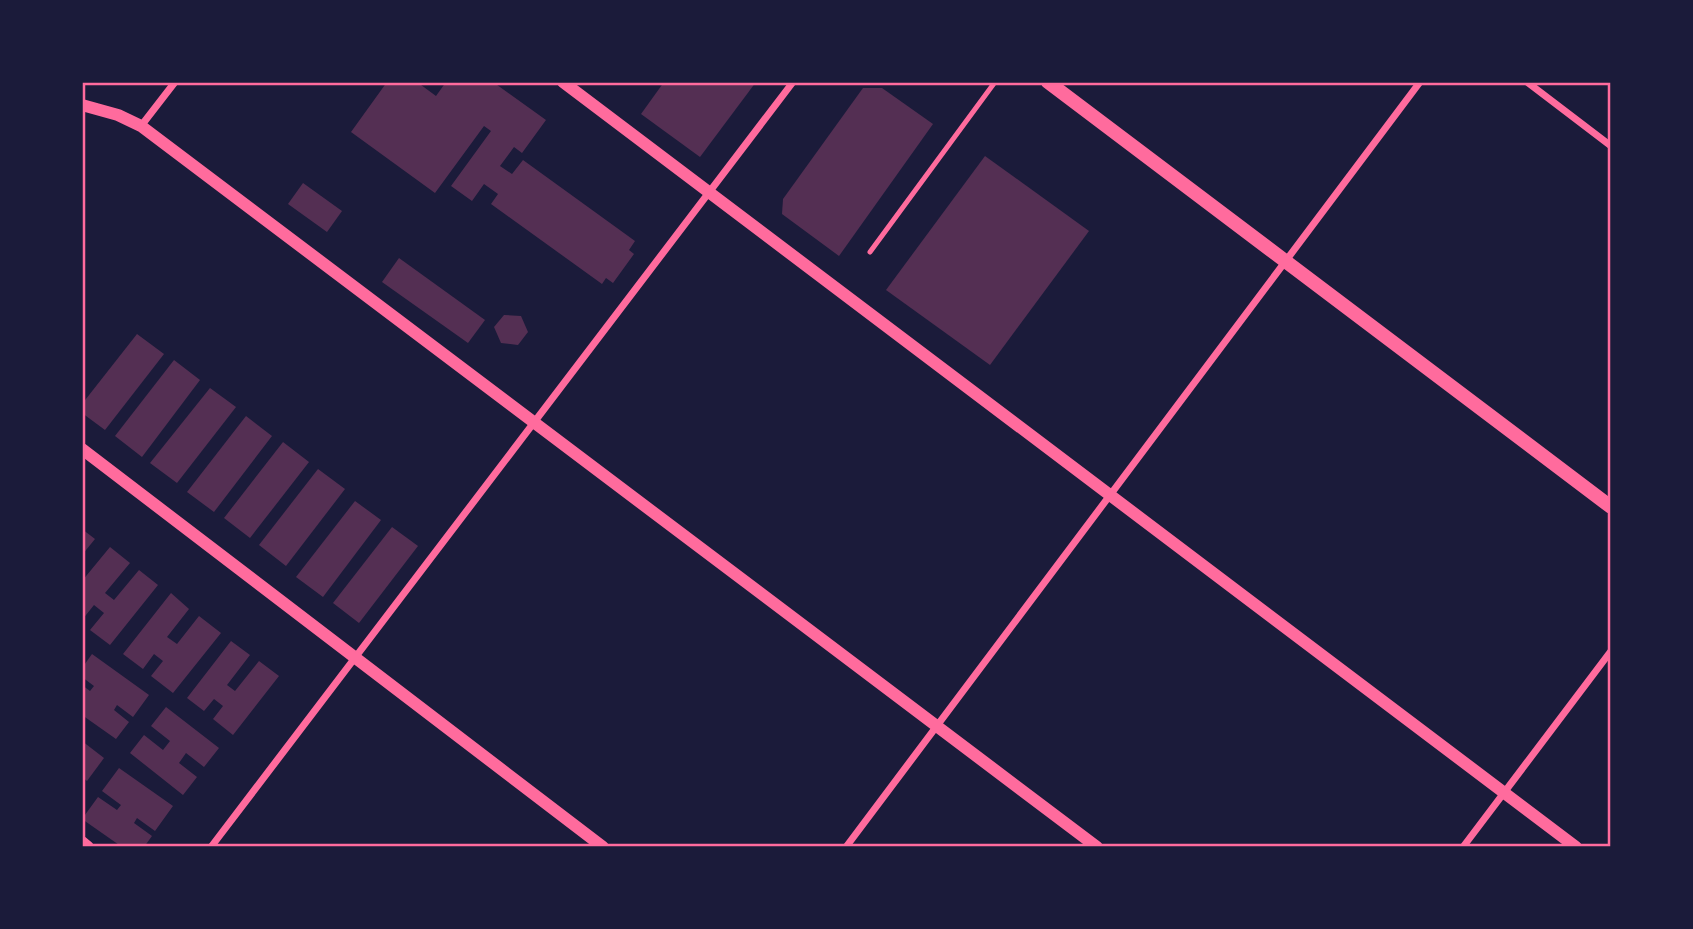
<svg xmlns="http://www.w3.org/2000/svg" width="1693" height="929" font-family="'DejaVu Sans',sans-serif">
<style>
.building{fill:#542f53}
.lines{fill:none;stroke-linecap:round;stroke-linejoin:round}
.service{stroke:#ff6b9d;stroke-width:5}
.minor{stroke:#ff6b9d;stroke-width:7}
.tertiary{stroke:#ff6b9d;stroke-width:12}
.secondary{stroke:#ff6b9d;stroke-width:14}
.neatline{fill:none;stroke:#ff6b9d;stroke-width:2.5}
</style>
<rect width="100%" height="100%" fill="#1b1b3a"/>
<g class="building">
<path d="M387 82H417L436 96 446 82H493L546 120 522 153 514 147 500 166 512 174 523 160 635 241 629 250 634 254 613 283 606 278 602 284 491 204 498 194 484 184 472 201 451 186 491 131 484 126 435 193 351 132Z"/>
<path d="M664 82H756L700 157 641 114Z"/>
<path d="M863 88H882L933 124 839 256 782 214 783 199Z"/>
<path d="M985 156 1089 231 990 365 886 290Z"/>
<path d="M303 183 342 211 327 232 288 204Z"/>
<path d="M399 258 485 320 468 343 382 282Z"/>
<path d="M504 315 521 316 528 332 518 345 501 343 494 327Z"/>
<path d="M137 334 164 354 105 430 82 413V404Z"/>
<path d="M174 360 200 380 142 457 115 436Z"/>
<path d="M210 388 236 407 177 483 150 463Z"/>
<path d="M246 416 272 436 214 512 187 492Z"/>
<path d="M283 442 309 462 250 538 224 518Z"/>
<path d="M318 469 345 489 286 566 259 545Z"/>
<path d="M355 501 381 520 323 597 296 577Z"/>
<path d="M392 527 418 546 359 623 333 603Z"/>
<path d="M82 529 95 539 82 555Z"/>
<path d="M110 547 130 563 105 593 114 600 139 570 158 585 110 645 90 630 104 613 94 605 82 620V581Z"/>
<path d="M171 593 189 609 167 637 177 644 199 616 221 633 173 693 151 676 163 661 154 654 143 669 123 654Z"/>
<path d="M231 641 250 655 227 685 235 691 259 661 279 676 233 735 213 719 223 706 214 699 204 711 187 698Z"/>
<path d="M92 654 149 695 133 717 117 705 114 710 129 722 116 739 82 715V685L90 691 94 686 82 677V668Z"/>
<path d="M166 707 219 748 204 767 186 753 179 763 197 777 183 795 130 753 144 735 163 750 170 741 151 726Z"/>
<path d="M82 741 104 758 87 781 82 777Z"/>
<path d="M119 768 173 806 155 831 137 818 134 823 152 836 144 847H122L82 819 98 797 117 810 121 805 102 791Z"/>
</g>
<g class="lines">
<path class="service" d="M870 252 995 82"/>
<g class="minor">
<path d="M1527 82 1611 146"/>
<path d="M141 126 175 82"/>
<path d="M211 847 793 82"/>
<path d="M846 847 1420 82"/>
<path d="M1463 847 1611 651"/>
</g>
<g class="tertiary">
<path d="M563 82 1576 847"/>
<path d="M82 105 118 115 141 126 1097 847"/>
<path d="M82 449 603 847"/>
<path d="M82 842 88 847"/>
</g>
<path class="secondary" d="M1048 82 1611 507"/>
</g>
<rect width="1693" height="929" fill="none" stroke="#1b1b3a" stroke-width="168"/>
<rect x="84" y="84" width="1525" height="761" class="neatline"/>
</svg>
